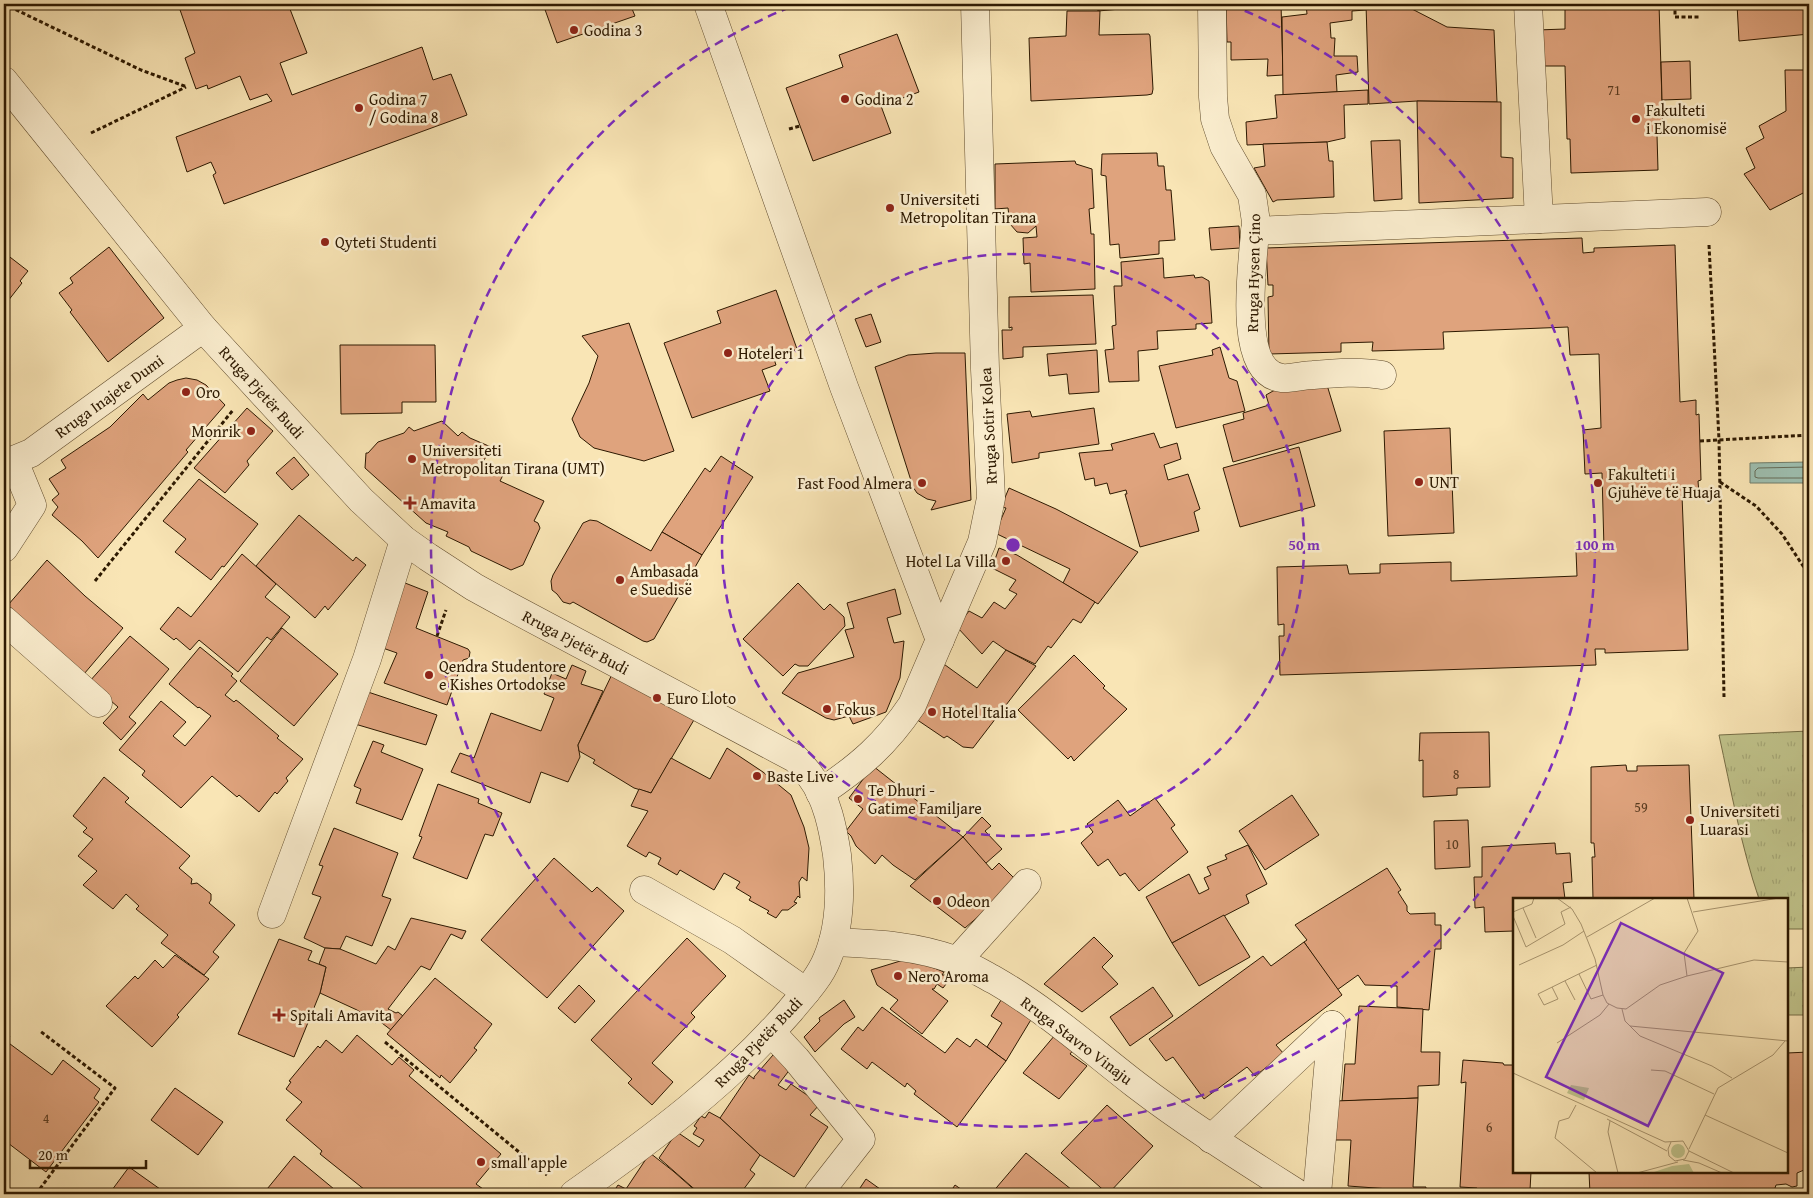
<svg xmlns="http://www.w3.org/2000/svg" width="1813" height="1198" font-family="'Gentium Book Plus',serif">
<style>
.grass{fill:url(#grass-tufts);stroke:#766e46}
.water{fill:#9ebfb0;stroke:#717d6a}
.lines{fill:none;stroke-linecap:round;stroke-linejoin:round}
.shore{stroke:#666c58;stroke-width:1}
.building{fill:#dfa37d;stroke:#2d1901}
.minor-casing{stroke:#604c2e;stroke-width:29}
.path{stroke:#2d1901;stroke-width:3;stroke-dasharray:4 2.5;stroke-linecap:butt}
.minor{stroke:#fbeecf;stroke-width:28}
.ring{fill:none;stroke:#7b2cbf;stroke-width:2.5;stroke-dasharray:9 6}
.poi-dot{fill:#8f2418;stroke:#fbeecf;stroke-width:2}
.labels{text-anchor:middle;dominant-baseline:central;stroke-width:5;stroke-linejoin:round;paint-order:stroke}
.number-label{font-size:14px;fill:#5a3c20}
.poi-label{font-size:16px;fill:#2d1901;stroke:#fbeecf;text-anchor:start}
.street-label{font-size:16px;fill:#2d1901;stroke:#fbeecf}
.inset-road{fill:none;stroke:#a7936d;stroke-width:1}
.view{fill:#7b2cbf;fill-opacity:0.15;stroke:#7b2cbf;stroke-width:2.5}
.inset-edge{fill:none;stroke:#2d1901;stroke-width:2.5}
.centre{fill:#7b2cbf;stroke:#fbeecf;stroke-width:2.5}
.ring-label{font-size:15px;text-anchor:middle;font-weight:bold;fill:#7b2cbf;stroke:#fbeecf;stroke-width:5;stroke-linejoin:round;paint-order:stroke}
</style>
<defs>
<pattern id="grass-tufts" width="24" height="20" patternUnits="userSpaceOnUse" patternTransform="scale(1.25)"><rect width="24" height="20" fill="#c0c38b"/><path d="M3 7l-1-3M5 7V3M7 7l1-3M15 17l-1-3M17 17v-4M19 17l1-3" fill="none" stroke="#a5a776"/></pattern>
</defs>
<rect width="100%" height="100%" fill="#f9e5b5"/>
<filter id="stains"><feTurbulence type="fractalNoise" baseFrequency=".004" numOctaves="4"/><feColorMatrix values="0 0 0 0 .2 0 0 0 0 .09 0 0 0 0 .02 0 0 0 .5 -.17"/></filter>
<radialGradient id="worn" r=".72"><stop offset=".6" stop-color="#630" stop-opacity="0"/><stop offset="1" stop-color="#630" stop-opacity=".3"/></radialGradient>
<g class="grass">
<path d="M1809 731V929H1787V899H1759C1741 846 1731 790 1719 735Z"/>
<path d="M1809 967V1015H1787V968Z"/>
</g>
<path class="water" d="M1809 462V483H1750V463Z"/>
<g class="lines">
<path class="shore" d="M1809 467 1758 468 1755 471V477L1758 478H1809"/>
</g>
<g class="building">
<path d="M178 4H288L307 53 280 63 292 95 422 47 433 80 451 74 467 115 224 204 213 175 216 173 211 162 187 172 176 137 272 101 267 94 250 100 240 76 208 89 207 85 196 89 185 58 195 53Z"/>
<path d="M543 4H630L635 16 557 43Z"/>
<path d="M1097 4H1131L1132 8 1098 11Z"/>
<path d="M1226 4H1281L1283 75 1267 76 1268 59 1231 60V42H1227Z"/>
<path d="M1306 4H1366V10L1352 11V20L1330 23 1331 38H1335L1334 56H1357L1358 72 1336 75 1337 92 1283 95 1282 17 1307 14Z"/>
<path d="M1366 4H1412V9L1447 27 1494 30 1497 102 1417 101 1369 104Z"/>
<path d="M1565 4H1659L1663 135H1657L1658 170 1571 173 1570 139H1567L1565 66H1538L1537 30 1565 29Z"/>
<path d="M1737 4H1809V34L1739 41Z"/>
<path d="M1067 11H1100L1099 35 1149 34 1150 36 1153 89 1152 94 1147 95 1031 101 1029 38 1066 36Z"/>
<path d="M897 34 919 92 881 106 891 133 813 161 786 88 843 67 839 55Z"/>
<path d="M1690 61 1691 99 1662 100 1661 62Z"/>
<path d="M1785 70H1809V190L1770 210 1744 174 1755 168 1746 148 1764 138 1759 126 1786 111Z"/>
<path d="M1368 90V104L1344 105 1345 138 1327 142 1247 145 1246 122 1277 118 1275 95Z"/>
<path d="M1417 101 1501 102V157L1513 158V198L1419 203Z"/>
<path d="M1400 140 1402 199 1374 201 1371 141Z"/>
<path d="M1327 142 1329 161H1333L1334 197 1277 200 1273 202 1254 168 1265 166 1263 144Z"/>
<path d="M1157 153 1158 166H1164L1166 190H1171L1175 240 1159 241V254L1120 258 1119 244 1110 245 1106 176 1101 175 1102 154Z"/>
<path d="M1075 161 1076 164 1092 169 1094 208 1089 209 1091 234H1094L1095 289 1031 292 1030 263 1024 264 1023 238 1037 237 1036 226 1028 233 1017 232 1010 224 1008 208 995 209V164Z"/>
<path d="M1239 226 1240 248 1211 250 1209 228Z"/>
<path d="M1582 238 1583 253 1594 252V248L1675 245 1680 402 1696 400V415L1699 414 1701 480 1698 481 1699 494 1682 495 1688 650 1605 653V649H1595L1596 665 1280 675 1279 636H1284V624L1278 625 1277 567 1347 565 1349 574 1380 573V564L1451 562V581L1577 576 1576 551 1604 549 1602 473 1585 474 1583 430 1601 428 1599 354 1570 355 1568 327 1443 332 1444 349 1372 351 1373 342 1341 343V352L1269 354 1268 297 1273 296V285H1268L1266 248Z"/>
<path d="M109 247 164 318 108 362 70 312 72 310 59 293 73 283 70 278Z"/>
<path d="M6 254 28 271 20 281 22 283 4 306V256Z"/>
<path d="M1163 258 1164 278 1194 275 1195 278 1202 277 1209 281 1212 323 1196 324V329L1157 331 1158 349 1138 351 1139 381 1109 382 1105 350 1114 349 1112 326 1116 325 1114 286H1122L1121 262Z"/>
<path d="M776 290 797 349 774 359 776 365 762 370 770 391 692 418 664 343 721 323 717 311Z"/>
<path d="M1093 295 1096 344 1023 347V357L1003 359 1002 330H1012V327L1009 328V297Z"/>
<path d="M871 314 881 342 866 347 855 319Z"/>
<path d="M629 323 674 451 644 461 594 448 580 437 572 419 589 383 598 356 582 336Z"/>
<path d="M340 345H435L436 402H402V413L341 414Z"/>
<path d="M1220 347 1229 378 1237 381 1245 411 1176 428 1159 366 1213 355 1212 350Z"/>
<path d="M1097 350 1099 392 1069 394 1067 374 1049 376 1047 354Z"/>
<path d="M936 353H965L971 500 931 510 936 501 927 499 917 493 913 487 875 367 908 355Z"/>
<path d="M186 378 197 380 206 385 225 405 186 450 188 452 98 558 82 541 52 515 58 507 52 500 59 494 49 479 66 468 61 460 110 427 143 394 148 400 169 383 177 380Z"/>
<path d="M1312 380 1327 385 1341 431 1233 462 1223 425 1244 419 1243 413 1269 405 1266 395 1273 391Z"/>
<path d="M247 408 273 431 247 461 249 465 225 493 194 468Z"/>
<path d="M1094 408 1099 444 1039 453V458L1012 463 1007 414 1030 411 1032 417Z"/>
<path d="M442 421 458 436 462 432 470 438 491 447 481 466 503 475 500 481 544 501 534 521 538 523 540 528 523 565 511 570 471 551 469 547 446 536 448 532 426 523 365 468 366 453H368L378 442 404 433 409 427 414 431Z"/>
<path d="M1450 428 1454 533 1388 536 1384 431Z"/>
<path d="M1154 433 1160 448 1177 443 1181 459 1164 465 1168 480 1188 474 1200 509 1194 512 1199 531 1140 547 1125 494H1127L1126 490 1110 494 1107 483 1095 486 1094 478 1085 480 1079 453 1113 450 1111 444Z"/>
<path d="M1299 447 1315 506 1240 527 1223 468Z"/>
<path d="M721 456 753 477 702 555 662 532 705 468 710 472Z"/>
<path d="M294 457 309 475 292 490 276 473Z"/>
<path d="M199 479 258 524 224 567 222 566 211 580 175 552 186 539 163 521Z"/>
<path d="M1009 488 1056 509 1138 552 1098 604 1063 583 1070 569 995 533 1006 508 1001 507Z"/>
<path d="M299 515 353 561 356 557 366 565 328 610 325 606 315 618 256 566Z"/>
<path d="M590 520 597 521 651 551 662 532 702 555 654 639 647 642 643 641 573 602 570 604 563 602 557 594 552 590 551 581 553 575 583 523Z"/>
<path d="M999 548 1017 555 1095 602 1081 623 1073 619 1051 648 1048 646 1035 664 1006 650 993 641 982 654 957 627 969 611 982 618 994 602 1005 609 1017 594 1009 590 1016 580 992 568Z"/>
<path d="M242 554 276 584 265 597 290 617 271 640 267 637 238 672 199 640 190 650 176 638 174 640 160 629 178 607 191 617Z"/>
<path d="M47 560 85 596 123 628 84 674 44 641 8 605Z"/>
<path d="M400 581 428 592 416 628 468 649 470 652 469 658 463 660 447 705 384 683 397 653 377 646Z"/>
<path d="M798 583 824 610 830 604 844 617 845 626 808 666H799L795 664 783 676 743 639Z"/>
<path d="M895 589 901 614 887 618 894 643 904 641 900 678 886 712 853 724 849 716 834 720 826 718 782 693 798 673 854 657 845 630 854 628 847 603Z"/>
<path d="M282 628 338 674 294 726 240 681Z"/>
<path d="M130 636 169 669 129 717 136 723 121 740 103 723 118 707 89 682Z"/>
<path d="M200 647 233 674 231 676 237 681 225 695 234 702 236 700 240 703 279 736 277 738 303 759 286 778 288 781 277 794 275 792 259 812 239 795 237 797 212 776 181 808 142 775 145 771 119 750 161 701 186 722 173 736 185 746 211 716 199 707 198 708 169 684Z"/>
<path d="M1006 650 1036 666 973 748 963 747 947 736 944 738 913 717 941 662 977 688Z"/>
<path d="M1074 655 1105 686 1103 688 1127 709 1074 761 1071 756 1068 759 1018 710Z"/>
<path d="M572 665 586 671 581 684 603 691 578 745 580 757 568 782 541 772 530 803 451 772 460 753 474 758 491 713 541 731 554 698 544 694 552 673 566 679Z"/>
<path d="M616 666 698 713 651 793 634 788 593 763 595 760 579 751 578 745Z"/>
<path d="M365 691 437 715 426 745 355 724Z"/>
<path d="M1489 732 1490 787 1457 788V795L1423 797V760L1419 761 1420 733Z"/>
<path d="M373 741 384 745 381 752 423 769 402 820 356 803 361 789 354 786Z"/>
<path d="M727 748 763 772 791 795 804 827 809 848 807 881 802 877 799 882 800 898 798 896 794 902 797 903 788 910H782L776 918 767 913 769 911 749 900 751 897 736 888 740 882 724 873 714 890 680 870 677 875 658 864 661 858 649 852 646 857 627 846 648 811 631 806 639 789 651 793 671 758 710 779Z"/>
<path d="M1626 765 1627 771H1637V766L1689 765 1694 899H1593L1592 857H1595L1594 843H1591V767Z"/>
<path d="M873 766 963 837 915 880 893 865 882 855 875 864 856 846 851 836 846 831 863 809 849 798Z"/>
<path d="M104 777 129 798 125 802 190 856 179 868 192 879 191 884 197 883 211 894V900L209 903 235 925 213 952 219 957 204 975 161 943 168 935 136 909 139 906 126 894 113 909 83 885 97 871 78 856 93 839 83 832 87 828 73 816Z"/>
<path d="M438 784 479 799 478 803 502 813 493 836 485 834 467 879 413 858 422 837 419 836Z"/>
<path d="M1292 795 1319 835 1265 870 1239 831Z"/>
<path d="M1155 798 1175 825 1171 828 1188 852 1139 891 1125 873 1120 876 1108 859 1098 866 1081 843 1093 832 1087 824 1118 800 1130 816Z"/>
<path d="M982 817 991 826 985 831 1002 849 985 864 963 837Z"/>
<path d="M1468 820 1470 867 1435 869 1434 821Z"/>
<path d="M334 828 398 853 382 896 391 899 372 946 346 936 340 949 325 948 304 938 321 897 312 894 323 866 319 865Z"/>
<path d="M963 837 992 870 999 863 1018 882 965 928 910 886Z"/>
<path d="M1555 843 1556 854 1570 853 1572 882 1563 883 1565 899H1514V931L1485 932 1484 907 1475 908 1474 877H1482V847Z"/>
<path d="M1248 845 1267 884 1246 895 1249 903 1172 943 1146 897 1189 874 1199 894 1209 889 1204 878 1211 875 1207 867 1227 859 1225 855Z"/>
<path d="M554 858 592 892 597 887 624 911 547 998 481 940Z"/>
<path d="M1387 868 1401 890 1398 892 1407 906V911L1410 914 1435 913V925H1441V949H1435L1429 1010 1397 1007V986L1365 985 1358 975 1337 990 1304 942 1307 940 1295 925Z"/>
<path d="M1224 915 1250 957 1199 986 1172 943Z"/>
<path d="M411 918 466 931 462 939 451 934 430 970 421 966 388 1009 396 1013 398 1012 403 1016 391 1030 378 1020 376 1023 357 1010 320 993 326 967 319 964 325 948 340 949 376 964 388 946 395 950Z"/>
<path d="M1094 937 1113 956 1102 967 1118 984 1082 1012 1044 984Z"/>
<path d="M687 938 726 976 691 1013 695 1017 652 1063 673 1082 652 1105 628 1083 632 1079 591 1040Z"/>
<path d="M279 939 312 951 308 960 326 967 320 993 294 1057 238 1034Z"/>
<path d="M1304 942 1342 995 1276 1045 1284 1054 1255 1076 1247 1067 1204 1099 1173 1057 1166 1061 1149 1039 1263 956 1271 966Z"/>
<path d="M175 955 209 979 177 1015 179 1017 152 1047 106 1006 135 976 138 979 155 960 163 968Z"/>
<path d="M910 958 944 972 942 975H953L943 988 937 984 934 989H932L948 1001 922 1034 890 1009 898 1000 877 985 871 970Z"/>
<path d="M435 978 492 1024 474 1048 477 1050 450 1083 441 1075 440 1078 387 1034Z"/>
<path d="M579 985 595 1001 575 1023 558 1008Z"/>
<path d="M1153 987 1173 1016 1130 1046 1110 1017Z"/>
<path d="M1003 997 1032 1018 1006 1061 987 1047 1002 1023 991 1016Z"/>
<path d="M844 1000 855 1017 844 1024 815 1052 804 1037 820 1021 819 1018Z"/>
<path d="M1359 1006 1423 1009 1421 1052H1440L1439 1085 1418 1086V1098L1342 1101 1345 1064H1355Z"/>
<path d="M882 1007 945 1053 957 1038 970 1047 976 1039 1006 1061 957 1127 914 1094 916 1091 907 1083 905 1087 872 1062 867 1069 841 1049 858 1027 863 1031Z"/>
<path d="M4 1032 10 1036 6 1041 52 1075 63 1060 100 1089 94 1098 99 1102 46 1172 4 1140 5 1135 4 1134Z"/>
<path d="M357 1035 392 1065 399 1057 414 1070 409 1076 501 1154 476 1184 483 1189 478 1194H370L320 1154 322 1151 286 1120 302 1102 286 1089 291 1082 289 1081 318 1046 320 1048 326 1040 342 1053Z"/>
<path d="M1055 1035 1074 1049 1070 1054 1087 1066 1059 1099 1023 1073Z"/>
<path d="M1809 1052V1160L1804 1170 1797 1173V1186L1792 1187 1786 1184 1776 1185 1773 1194H1590L1589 1172H1787V1053Z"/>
<path d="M773 1055 791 1068 778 1085 786 1090 791 1084 820 1104 810 1115 828 1127 794 1177 760 1155 720 1118 749 1075 754 1079V1077Z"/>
<path d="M1463 1060 1503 1063 1504 1065H1514V1172H1531L1530 1190H1510V1194H1476L1477 1188 1460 1187 1466 1082 1461 1083Z"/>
<path d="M175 1088 223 1122 198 1155 151 1120Z"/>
<path d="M1418 1098 1413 1187H1426L1425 1194H1402L1403 1190 1348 1186 1351 1140H1332L1335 1101Z"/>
<path d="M1107 1105 1153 1146 1108 1194 1061 1153Z"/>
<path d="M709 1112 720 1118 760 1155 750 1170 755 1174 740 1194H700L659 1158 677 1132 699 1147 704 1140 693 1134 697 1128 694 1126 701 1116 705 1118Z"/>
<path d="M650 1153 673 1171 698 1193 697 1194H612L618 1185 626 1189Z"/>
<path d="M1026 1153 1077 1194H991Z"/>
<path d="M294 1156 340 1194H263Z"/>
<path d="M129 1167 167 1194H109Z"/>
<path d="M866 1179 887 1194H856Z"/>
<path d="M955 1185 968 1194H949Z"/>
</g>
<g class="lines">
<g class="minor-casing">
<g id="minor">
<path d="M708 4 844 387 940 640"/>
<path d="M1212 4 1213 97 1215 119 1224 146 1252 195 1256 222C1254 254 1234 373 1282 378 1292 379 1303 375 1313 375 1336 373 1360 371 1382 375"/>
<path d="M1528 4 1539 219"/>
<path d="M4 81 203 328 361 500 404 540 428 557 474 587 505 604 796 759C801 765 807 771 811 777 827 798 833 829 837 855 841 890 841 926 827 959 819 979 803 995 790 1011 729 1082 651 1140 574 1194"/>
<path d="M1255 231 1707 212"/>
<path d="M4 464 31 453 203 328"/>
<path d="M4 548 32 505 14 461"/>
<path d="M4 620 98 703"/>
<path d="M820 793C859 767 886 744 912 705L982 542 991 498 985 369 975 4"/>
<path d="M644 890 732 940 806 992"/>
<path d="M272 914 367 659 404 540"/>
<path d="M833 942C876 944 914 945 955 960 970 966 983 974 996 981 1046 1010 1090 1049 1135 1084 1187 1124 1243 1159 1298 1194"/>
<path d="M957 961 1027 883"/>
<path d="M771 1032 796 1059 861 1139 818 1194"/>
<path d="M1211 1139 1332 1025"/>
<path d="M1317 1194 1332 1025"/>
</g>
</g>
<g class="path">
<path d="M4 4 141 70 187 87"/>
<path d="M1675 4V17H1699"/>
<path d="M654 8 668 4"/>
<path d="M789 129 800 126"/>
<path d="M91 133 186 87"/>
<path d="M1709 245 1719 440 1724 697"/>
<path d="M1700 441 1809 435"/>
<path d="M1720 482 1756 506 1782 534 1809 575"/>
<path d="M95 581 233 410"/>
<path d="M437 636 446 610"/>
<path d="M385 1042 547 1175"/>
<path d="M36 1194 115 1088 40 1031"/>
</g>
<use href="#minor" class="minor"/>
</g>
<g class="ring">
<circle cx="1013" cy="545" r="291"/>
<path d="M1231 5A582 582 0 1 1 795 5"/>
</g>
<g class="poi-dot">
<circle cx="574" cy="30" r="5"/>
<circle cx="845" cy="99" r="5"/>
<circle cx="359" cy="108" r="5"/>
<circle cx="1636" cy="119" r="5"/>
<circle cx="890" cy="208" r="5"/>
<circle cx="325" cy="242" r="5"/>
<circle cx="728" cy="353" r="5"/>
<circle cx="186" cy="392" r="5"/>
<circle cx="251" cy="431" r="5"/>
<circle cx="412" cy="459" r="5"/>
<circle cx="1419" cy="482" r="5"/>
<circle cx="922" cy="483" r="5"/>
<circle cx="1598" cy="483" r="5"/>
<path d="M407.5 495.5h5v5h5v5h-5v5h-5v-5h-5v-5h5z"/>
<circle cx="1006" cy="561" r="5"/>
<circle cx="620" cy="580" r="5"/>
<circle cx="429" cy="675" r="5"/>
<circle cx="657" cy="698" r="5"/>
<circle cx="827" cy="709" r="5"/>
<circle cx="932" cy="712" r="5"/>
<circle cx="757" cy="776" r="5"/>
<circle cx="858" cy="799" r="5"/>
<circle cx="1690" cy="820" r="5"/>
<circle cx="937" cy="901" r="5"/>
<circle cx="898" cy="976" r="5"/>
<path d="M276.5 1007.5h5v5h5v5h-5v5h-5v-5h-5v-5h5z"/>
<circle cx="481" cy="1162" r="5"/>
</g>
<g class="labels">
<g class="number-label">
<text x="1614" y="90">71</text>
<text x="1456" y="774">8</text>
<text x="1641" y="807">59</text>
<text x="1452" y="844">10</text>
<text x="46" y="1118">4</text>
<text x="1489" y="1127">6</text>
</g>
<g class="poi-label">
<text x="584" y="30">Godina 3</text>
<text x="369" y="99">Godina 7<tspan x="369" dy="18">/ Godina 8</tspan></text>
<text x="855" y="99">Godina 2</text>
<text x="1646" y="110">Fakulteti<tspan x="1646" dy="18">i Ekonomisë</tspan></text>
<text x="900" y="199">Universiteti<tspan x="900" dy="18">Metropolitan Tirana</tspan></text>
<text x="335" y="242">Qyteti Studenti</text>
<text x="738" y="353">Hoteleri 1</text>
<text x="196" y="392">Oro</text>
<text x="241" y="431" text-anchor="end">Monrik</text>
<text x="422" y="450">Universiteti<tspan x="422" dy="18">Metropolitan Tirana (UMT)</tspan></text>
<text x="1608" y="474">Fakulteti i<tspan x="1608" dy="18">Gjuhëve të Huaja</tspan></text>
<text x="1429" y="482">UNT</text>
<text x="912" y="483" text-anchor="end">Fast Food Almera</text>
<text x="420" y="503">Amavita</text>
<text x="996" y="561" text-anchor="end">Hotel La Villa</text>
<text x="630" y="571">Ambasada<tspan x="630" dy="18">e Suedisë</tspan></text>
<text x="439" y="666">Qendra Studentore<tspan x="439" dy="18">e Kishes Ortodokse</tspan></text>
<text x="667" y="698">Euro Lloto</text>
<text x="837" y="709">Fokus</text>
<text x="942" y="712">Hotel Italia</text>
<text x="767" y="776">Baste Live</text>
<text x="868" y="790">Te Dhuri -<tspan x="868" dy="18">Gatime Familjare</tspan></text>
<text x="1700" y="811">Universiteti<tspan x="1700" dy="18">Luarasi</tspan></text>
<text x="947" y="901">Odeon</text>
<text x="908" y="976">Nero Aroma</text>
<text x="290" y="1015">Spitali Amavita</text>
<text x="491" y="1162">small apple</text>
</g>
<g class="street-label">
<text transform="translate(1253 273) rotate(-89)">Rruga Hysen Çino</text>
<text transform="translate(262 392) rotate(48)">Rruga Pjetër Budi</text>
<text transform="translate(109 396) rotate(-36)">Rruga Inajete Dumi</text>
<text transform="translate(988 426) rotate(-93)">Rruga Sotir Kolea</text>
<text transform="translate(576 642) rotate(28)">Rruga Pjetër Budi</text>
<text transform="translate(1077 1040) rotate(37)">Rruga Stavro Vinaju</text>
<text transform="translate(758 1042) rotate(-46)">Rruga Pjetër Budi</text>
</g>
</g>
<g transform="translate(1513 898)">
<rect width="275" height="275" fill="#f9e5b5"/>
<path d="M58 187 76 190 71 202 54 195ZM158 253a7 7 0 1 1 14 0a7 7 0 1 1-14 0Z" fill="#c0c38b"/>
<path d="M176 266 181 275H138L159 268Z" fill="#c0c38b"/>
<path class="inset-road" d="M44 0 59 11 68 26 82 61 90 97 94 105 104 110 113 111 147 87 174 78 241 62 275 64M174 0 185 33 171 55 174 78M10 10 23 40M0 14 19 6 21 0M180 14 266 0M0 18 13 49 52 26 48 14 58 9M74 39 142 0M6 67 50 47 71 33M66 76 78 101 90 97M52 83 62 102M39 89 45 101 31 107 25 96 84 67M109 111 112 123 127 138 199 168 219 180M117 128 275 143M44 145 87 117 96 106M138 172 152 173 201 196M0 175 152 244 170 243 176 253 172 261 162 263 156 258 155 251 158 244M63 207 56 220 46 223 42 240 84 275M192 217 275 255M94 221 154 253M97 223 95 234 105 275M176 251 205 190 260 157 272 143M176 253 221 275M170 262 186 265 209 275M124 275 165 264"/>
<path class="view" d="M108 25 210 75 135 228 33 179Z"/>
<rect width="275" height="275" class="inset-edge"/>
</g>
<circle cx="1013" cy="545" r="8" class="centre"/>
<g class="ring-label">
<text x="1304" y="550">50 m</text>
<text x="1595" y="550">100 m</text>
</g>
<rect width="1813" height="1198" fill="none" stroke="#f9e5b5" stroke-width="20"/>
<rect x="5" y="5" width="1803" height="1188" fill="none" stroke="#2d1901" stroke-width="2.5"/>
<rect x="10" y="10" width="1793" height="1178" fill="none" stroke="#2d1901"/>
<path d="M30 1160v8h116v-8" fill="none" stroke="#2d1901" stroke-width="2.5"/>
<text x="38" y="1160" font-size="15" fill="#2d1901" stroke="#fbeecf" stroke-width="4" paint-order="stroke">20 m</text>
<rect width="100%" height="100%" filter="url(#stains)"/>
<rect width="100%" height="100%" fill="url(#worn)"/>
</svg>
